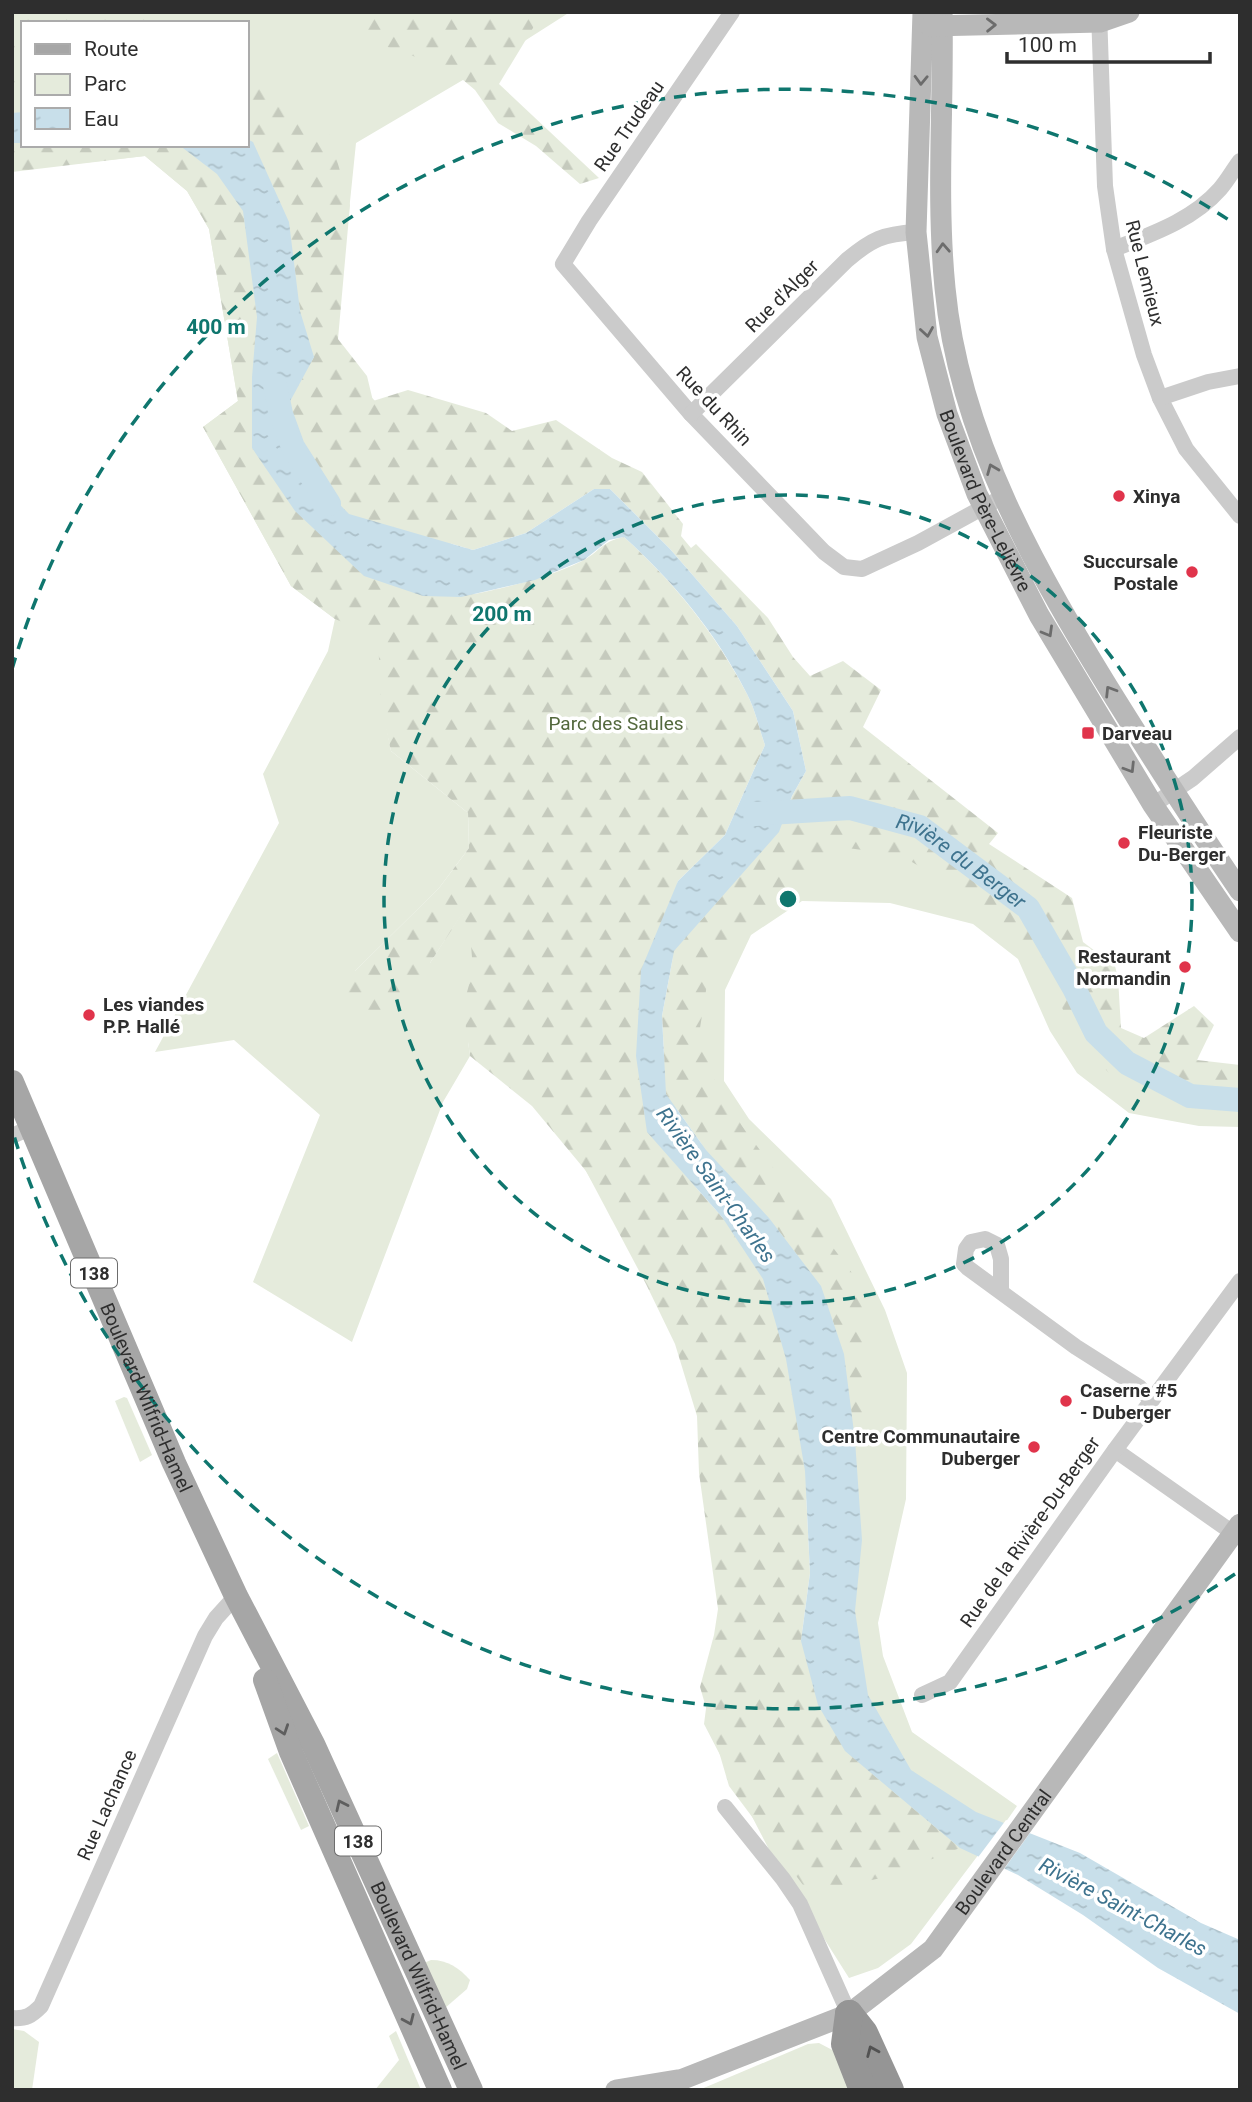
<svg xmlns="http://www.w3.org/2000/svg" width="1252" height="2102" font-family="Roboto,sans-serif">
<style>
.green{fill:#e5ebdc;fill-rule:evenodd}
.forest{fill:url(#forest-firs)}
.water{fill:url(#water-ripples)}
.pier{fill:#fff}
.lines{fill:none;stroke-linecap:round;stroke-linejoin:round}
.river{stroke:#c8dfea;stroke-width:24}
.street{stroke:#cbcbcb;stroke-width:16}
.secondary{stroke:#b8b8b8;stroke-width:21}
.primary{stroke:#a6a6a6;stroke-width:24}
.highway{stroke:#959595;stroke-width:28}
.oneway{stroke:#6c6c6c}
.oneway2{stroke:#5e5e5e}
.oneway3{stroke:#525252}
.ring{fill:none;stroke:#0f766e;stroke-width:3.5;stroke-dasharray:12 9}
.poi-dot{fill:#e0344b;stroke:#fff;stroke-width:2.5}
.labels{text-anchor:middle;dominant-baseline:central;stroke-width:7;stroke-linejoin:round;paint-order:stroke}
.shield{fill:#fff;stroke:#6d6d6d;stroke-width:2}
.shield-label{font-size:18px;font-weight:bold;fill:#2e2e2e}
.street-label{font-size:19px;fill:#2e2e2e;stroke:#fff}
.poi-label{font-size:19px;font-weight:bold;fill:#2e2e2e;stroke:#fff;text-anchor:start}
.park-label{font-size:19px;fill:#53683c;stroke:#fff}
.water-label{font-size:21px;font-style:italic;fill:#3e738e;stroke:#fff}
.centre{fill:#0f766e;stroke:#fff;stroke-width:3.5}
.ring-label{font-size:21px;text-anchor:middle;font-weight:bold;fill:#0f766e;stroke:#fff;stroke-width:7;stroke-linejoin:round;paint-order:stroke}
</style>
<defs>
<pattern id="forest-firs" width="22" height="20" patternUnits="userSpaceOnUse" patternTransform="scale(1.75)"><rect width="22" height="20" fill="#e5ebdc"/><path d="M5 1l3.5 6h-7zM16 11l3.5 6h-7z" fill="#c5cabd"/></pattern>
<pattern id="water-ripples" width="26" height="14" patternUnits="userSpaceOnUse" patternTransform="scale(1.75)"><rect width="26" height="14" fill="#c8dfea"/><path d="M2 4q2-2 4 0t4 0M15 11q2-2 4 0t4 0" fill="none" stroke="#acc0c9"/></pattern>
</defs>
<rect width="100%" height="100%" fill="#fff"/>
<g class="green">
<path d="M12 12H570L468 77 356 143 334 358 398 425 643 970 805 1641 979 1854 911 1944 878 1968 849 1978 775 1861 704 1724 722 1585 706 1417 654 1286 535 1085 468 1041 470 1056 443 1102 352 1342 253 1282 320 1115 234 1040 155 1052 279 823 263 774 328 651 335 619 291 586 203 427 238 401 209 229 187 191 145 156 12 171ZM23 23H247V145H23ZM384 715 478 819 467 924 462 913 430 963 355 971 439 888 469 848 468 813 391 751Z"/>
<path d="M783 809 922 824 1100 1027 1240 1091V1127L1199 1126 1129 1113 1077 1073 1050 1031 1018 959 973 924 890 903 802 901 751 935 725 990 724 1081 749 1119 831 1199 885 1310 907 1373 906 1499 878 1623 883 1656 912 1732 1017 1806 1003 1826 973 1815 909 1773 865 1695 703 1153 671 949Z"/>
<path d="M124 1397 127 1398 152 1455 140 1462 115 1401Z"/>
<path d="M277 1753 309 1826 301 1830 268 1759Z"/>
<path d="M431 1960C448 1960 459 1968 470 1980L467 1989 445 2008 424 1963Z"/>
<path d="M12 2029 24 2031 39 2042 32 2090H12Z"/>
<path d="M396 2031 421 2090H375L399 2060 389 2036Z"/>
<path d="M819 2043 838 2053 855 2090H699L808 2044Z"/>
</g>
<g class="forest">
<path d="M20 12H171L184 23H23V112L12 113V14Z"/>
<path d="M346 12H551L536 23 499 84 599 178 580 184 536 146 498 123 475 90 450 69 376 43Z"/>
<path d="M247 73 292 108 328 130 350 205 338 339 367 376 373 401 408 390 486 413 512 431 556 420 612 458 642 472 683 524 681 536 691 548 696 544 768 618 793 657 810 676 843 661 881 690 863 727 998 833 989 844 1072 898 1083 942 1115 966 1118 978 1121 1028 1144 1038 1194 1006 1214 1025 1197 1060 1240 1065V1106L1222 1105 1110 1074 1075 1038 1049 977 1006 931 963 892 900 855 840 847 814 878 783 894 745 927 708 978 700 1028 716 1085 742 1126 861 1285 867 1430 855 1440 844 1354 821 1286 769 1218 706 1150 666 1094 662 1016 674 951 779 832 792 796 806 771 793 711 737 626 670 549 610 489H594L526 533 473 550 349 514 305 469 280 420 314 357 300 311 289 222 253 142 247 139Z"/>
<path d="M12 143H23V145H179L217 174 243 211 257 317 252 377V448L461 597C502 588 544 580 582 561 600 552 600 542 624 537 673 581 716 634 747 694 755 709 759 728 765 745L725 835 678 881 636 1056 647 1132 722 1217 763 1279 786 1359 805 1471 810 1573 801 1641 845 1751 960 1848 886 1877 809 1893 729 1786 700 1687 714 1635 718 1609 699 1473 697 1416 675 1344 646 1284 586 1171 532 1106 470 1056 463 1007 473 970 470 932 462 914 430 963 402 1017 362 1012 340 989 355 971 439 888 469 848 468 813 391 751 381 706 378 636 335 619 291 586 203 427 238 401 209 229 187 191 145 156 12 172Z"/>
</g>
<g class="water">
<path d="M23 112V143H12V113Z"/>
<path d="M247 139 253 142 289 222 300 311 314 357 280 420 305 469 349 514 473 550 526 533 594 489H610L670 549 737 626 793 711 806 771 792 796 779 832 674 951 662 1016 666 1094 706 1150 769 1218 821 1286 844 1354 855 1440 862 1540 855 1611 868 1695 911 1770 976 1812 1080 1853 1201 1923 1240 1940V2014L1158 1968 1083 1915 1018 1875 960 1848 845 1751 818 1705 801 1641 810 1573 805 1471 786 1359 763 1279 722 1217 647 1132 636 1056 641 970 678 881 725 835 765 745C759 728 755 709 747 694 717 634 673 581 624 537L609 540 584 560 535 580 461 597 423 596 364 576 295 511 252 448V377L257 317 243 211 217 174 179 145H247Z"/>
</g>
<path class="pier" d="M1006 1820 1032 1830 1002 1872 976 1860Z"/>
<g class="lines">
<g class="river">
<path d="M275 385 281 414 293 447 329 504"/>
<path id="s1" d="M755 814 850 808 920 827 1028 908 1074 988 1096 1033 1127 1063 1190 1096 1240 1100"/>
</g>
<g class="street">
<path d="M732 12 589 221 563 264 691 414 824 552 844 567 862 569 918 543 993 502"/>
<path d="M1099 12 1105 186 1114 249 1144 355 1160 398 1186 449 1240 516"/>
<path d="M1114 249C1152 234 1193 220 1220 189 1228 180 1233 170 1240 161"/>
<path d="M1160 398 1208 382 1240 376"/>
<path d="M691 414 847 260C872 239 883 234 916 232"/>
<path d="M1153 805 1193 778 1240 737"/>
<path d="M12 1136 32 1127"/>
<path d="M1001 1292V1259L997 1245 985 1239 971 1242 966 1249 964 1264 968 1268 1076 1347 1139 1387 1151 1400"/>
<path d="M1115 1450 1233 1533"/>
<path d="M922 1695 950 1682 1115 1450 1240 1281"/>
<path d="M725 1807 783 1879 800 1904 849 2014"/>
<path d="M12 2018C26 2019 31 2016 41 2006L205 1636 216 1618 236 1596"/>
</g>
<g class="secondary">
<path id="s2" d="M923 12 916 232 927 337 947 414 977 494 1039 615 1153 805 1240 932"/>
<path d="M942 12C944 104 936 196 945 288 959 438 1038 574 1116 700 1156 764 1197 828 1240 891"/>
<path d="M930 26 1100 22 1129 12"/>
<path d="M616 2090 677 2080"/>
<path id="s3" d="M663 2090 683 2079 849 2014 933 1949 1240 1524"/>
</g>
<g class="primary">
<path id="s4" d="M12 1082 174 1463 236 1596 313 1744 471 2090"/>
<path d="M265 1680 291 1752 440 2090"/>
</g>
<g class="highway">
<path d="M849 2014 864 2033 890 2090"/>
<path d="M849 2014 845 2044 863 2090"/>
</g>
</g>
<defs><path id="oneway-chevron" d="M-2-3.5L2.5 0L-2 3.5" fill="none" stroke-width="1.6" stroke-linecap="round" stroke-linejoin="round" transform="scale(1.75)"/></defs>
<g class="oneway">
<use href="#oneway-chevron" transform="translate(991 25) rotate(-1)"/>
<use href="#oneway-chevron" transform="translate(921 80) rotate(92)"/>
<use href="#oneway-chevron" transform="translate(943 248) rotate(-93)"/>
<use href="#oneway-chevron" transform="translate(927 332) rotate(81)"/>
<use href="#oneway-chevron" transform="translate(992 469) rotate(-112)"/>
<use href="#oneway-chevron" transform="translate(1048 632) rotate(60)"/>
<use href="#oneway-chevron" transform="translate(1110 691) rotate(-122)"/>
<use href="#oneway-chevron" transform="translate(1130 768) rotate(58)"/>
</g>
<g class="oneway2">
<use href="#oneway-chevron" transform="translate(283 1730) rotate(71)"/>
<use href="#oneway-chevron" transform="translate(341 1805) rotate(-115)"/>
<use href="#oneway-chevron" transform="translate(409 2020) rotate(66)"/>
</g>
<use class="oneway3" href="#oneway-chevron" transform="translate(872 2051) rotate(-113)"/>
<g class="ring">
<circle cx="788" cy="899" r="404"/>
<path d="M1235 1574A809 809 0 0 1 12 1129M12 669A809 809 0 0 1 1235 224"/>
</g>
<g class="poi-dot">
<circle cx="1119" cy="496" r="7"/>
<circle cx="1192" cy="572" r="7"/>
<rect x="1081" y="726" width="14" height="14" rx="3.5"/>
<circle cx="1124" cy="843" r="7"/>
<circle cx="1185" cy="967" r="7"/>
<circle cx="89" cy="1015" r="7"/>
<circle cx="1066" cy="1401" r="7"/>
<circle cx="1034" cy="1447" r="7"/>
</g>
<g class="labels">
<g class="shield">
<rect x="71" y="1258.5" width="46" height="29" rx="5"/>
<rect x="335" y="1826.5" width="46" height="29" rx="5"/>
</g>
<g class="shield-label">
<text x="94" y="1273">138</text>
<text x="358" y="1841">138</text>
</g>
<g class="street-label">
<text transform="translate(629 126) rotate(-55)">Rue Trudeau</text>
<text transform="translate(1145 273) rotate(76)">Rue Lemieux</text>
<text transform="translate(782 296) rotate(-45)">Rue d'Alger</text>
<text transform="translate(714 406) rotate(47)">Rue du Rhin</text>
<text stroke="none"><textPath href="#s2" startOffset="500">Boulevard Père-Lelièvre</textPath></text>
<text stroke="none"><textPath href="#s4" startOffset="343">Boulevard Wilfrid-Hamel</textPath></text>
<text transform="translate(1030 1532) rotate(-55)">Rue de la Rivière-Du-Berger</text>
<text transform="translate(107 1805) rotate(-66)">Rue Lachance</text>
<text stroke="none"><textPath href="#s3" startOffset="427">Boulevard Central</textPath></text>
<text stroke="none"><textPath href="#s4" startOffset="982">Boulevard Wilfrid-Hamel</textPath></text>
</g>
<g class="poi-label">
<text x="1133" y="496">Xinya</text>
<text x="1178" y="561" text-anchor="end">Succursale<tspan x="1178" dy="22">Postale</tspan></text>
<text x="1102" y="733">Darveau</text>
<text x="1138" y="832">Fleuriste<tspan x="1138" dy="22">Du-Berger</tspan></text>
<text x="1171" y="956" text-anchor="end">Restaurant<tspan x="1171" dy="22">Normandin</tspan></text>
<text x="103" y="1004">Les viandes<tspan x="103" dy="22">P.P. Hallé</tspan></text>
<text x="1080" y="1390">Caserne #5<tspan x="1080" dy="22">- Duberger</tspan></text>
<text x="1020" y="1436" text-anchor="end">Centre Communautaire<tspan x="1020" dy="22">Duberger</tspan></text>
</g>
<g class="park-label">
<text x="616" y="723">Parc des Saules</text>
</g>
<g class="water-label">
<text stroke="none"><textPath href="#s1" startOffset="220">Rivière du Berger</textPath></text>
<text transform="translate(716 1185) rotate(54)">Rivière Saint-Charles</text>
<text transform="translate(1123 1907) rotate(28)">Rivière Saint-Charles</text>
</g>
</g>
<circle cx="788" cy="899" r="10" class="centre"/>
<g class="ring-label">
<text x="216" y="334">400 m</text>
<text x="502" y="621">200 m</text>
</g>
<rect width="1252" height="2102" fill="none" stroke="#2e2e2e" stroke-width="28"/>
<rect x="21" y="21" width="228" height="126" fill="#ffffff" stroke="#ababab" stroke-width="2"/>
<rect x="35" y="44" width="35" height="10" fill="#a6a6a6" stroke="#ababab" stroke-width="2"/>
<text x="84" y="56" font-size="21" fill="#2e2e2e">Route</text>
<rect x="35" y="74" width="35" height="21" fill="#e5ebdc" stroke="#ababab" stroke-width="2"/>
<text x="84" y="91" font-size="21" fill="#2e2e2e">Parc</text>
<rect x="35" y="108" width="35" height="21" fill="url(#water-ripples)" stroke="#ababab" stroke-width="2"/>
<text x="84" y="126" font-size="21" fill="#2e2e2e">Eau</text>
<path d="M1007 52v10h203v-10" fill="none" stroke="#2e2e2e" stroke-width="3.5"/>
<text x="1018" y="52" font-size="21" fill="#2e2e2e" stroke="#ffffff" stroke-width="5" paint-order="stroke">100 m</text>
</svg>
